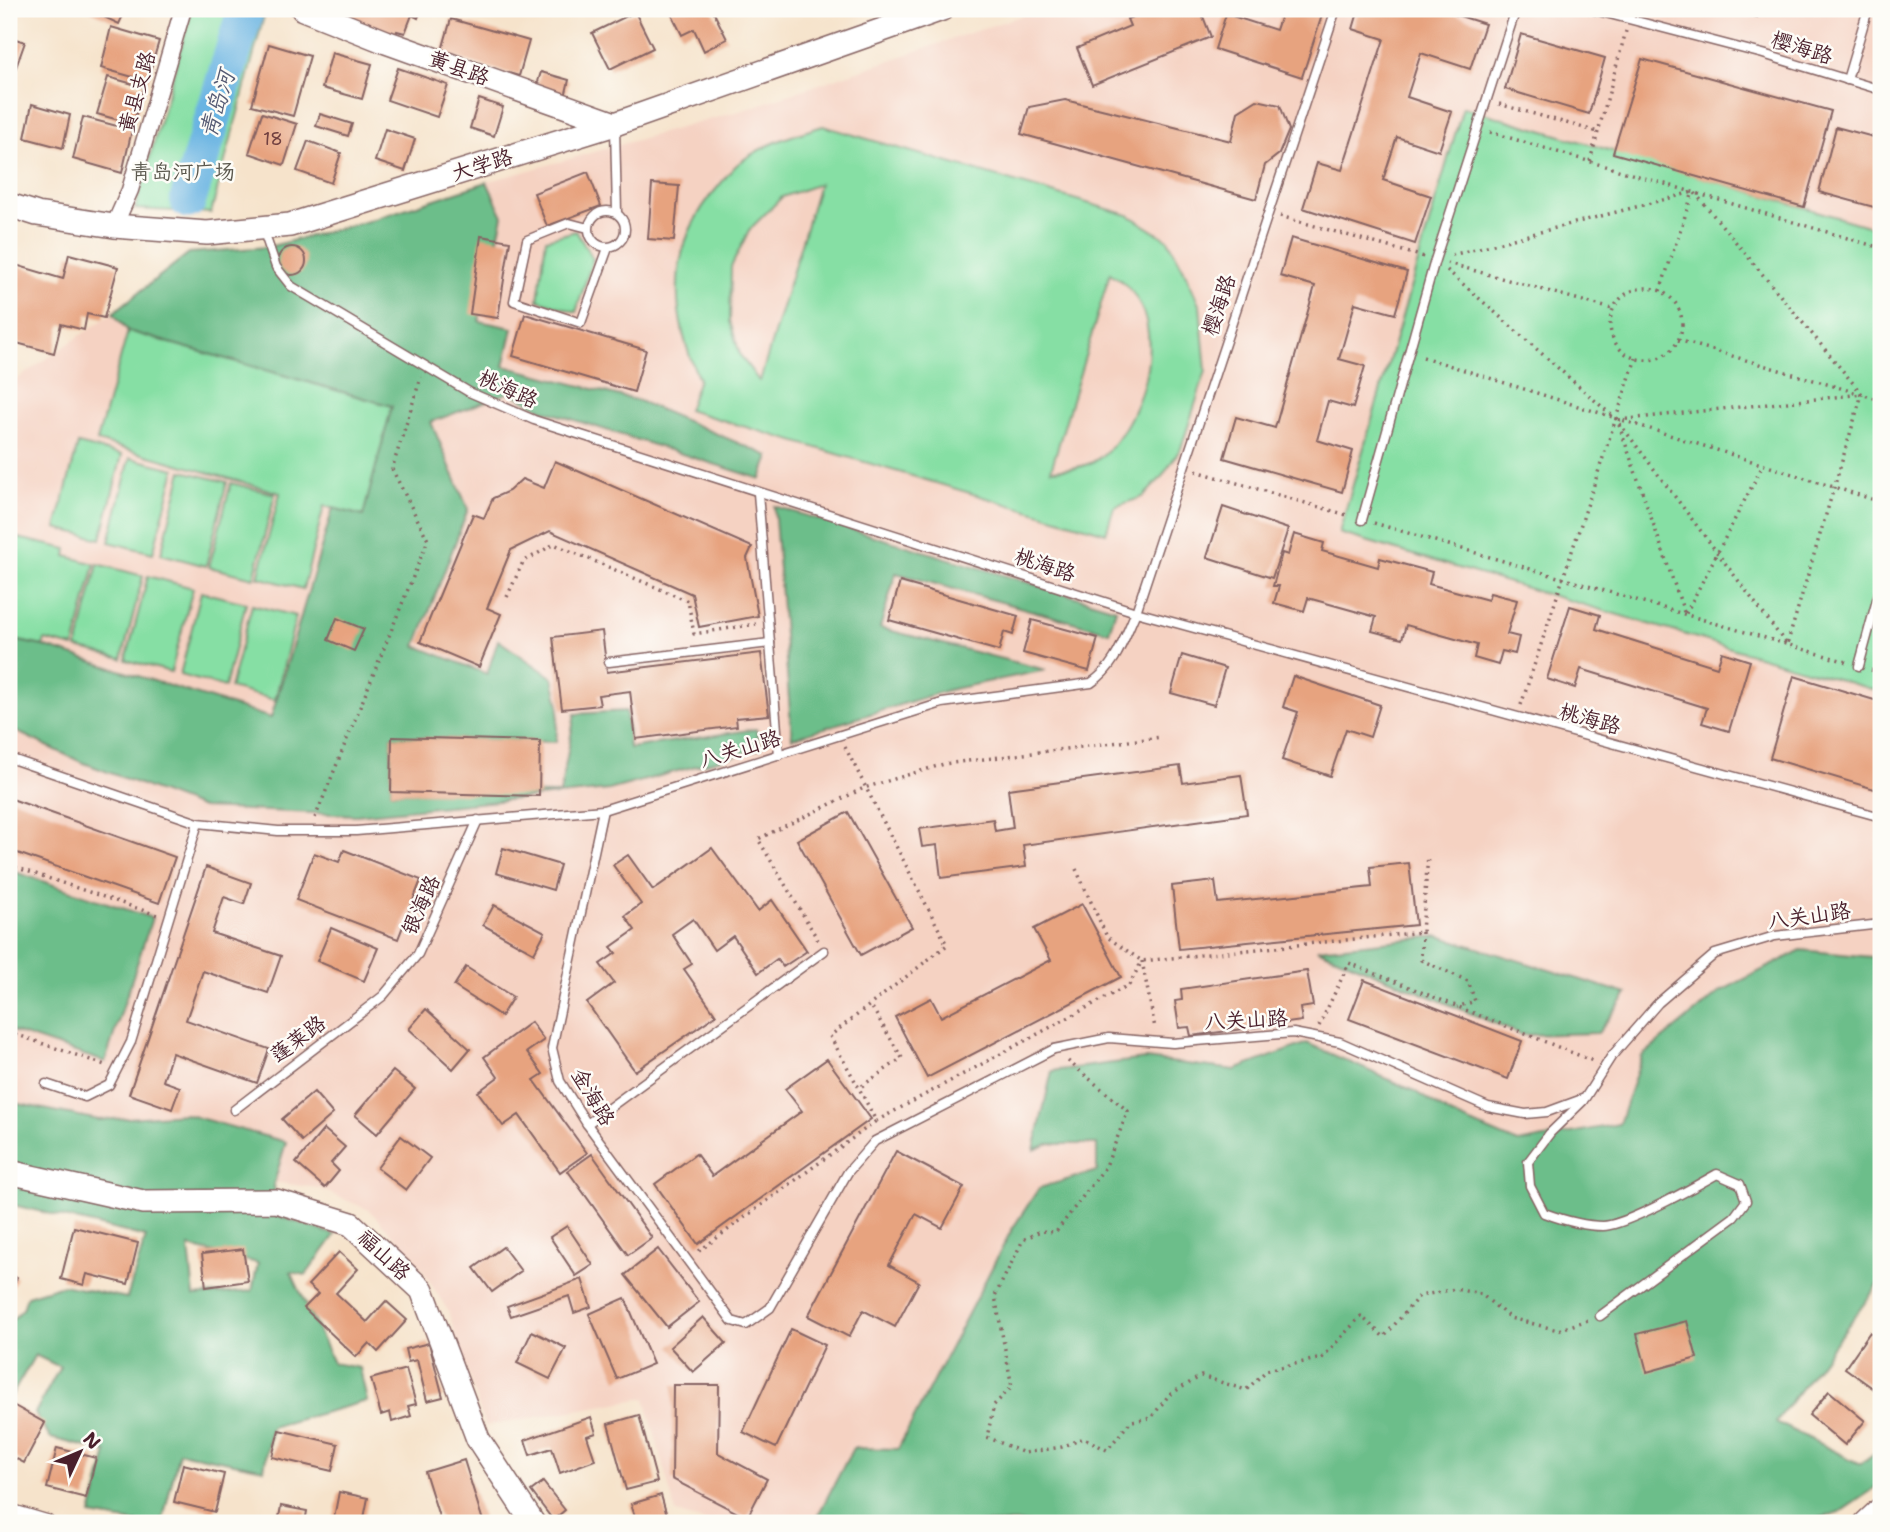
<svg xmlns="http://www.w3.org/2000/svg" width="1890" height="1532" font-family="'Shantell Sans','LXGW WenKai TC',sans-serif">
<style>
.built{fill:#f5d2c2}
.green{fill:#86dfa4;stroke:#687f68;stroke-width:2;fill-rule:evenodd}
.forest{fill:#6cbe8a;stroke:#5b6e5a;stroke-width:2;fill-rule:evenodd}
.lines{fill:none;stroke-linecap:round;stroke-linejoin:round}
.river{stroke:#69b4e2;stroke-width:37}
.building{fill:#e7a37f}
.lane-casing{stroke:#866463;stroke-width:11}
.street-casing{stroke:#866463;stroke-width:19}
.secondary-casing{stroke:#866463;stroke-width:26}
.path{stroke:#866463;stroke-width:3.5;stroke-dasharray:2 5;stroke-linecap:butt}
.lane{stroke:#fff;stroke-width:8}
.street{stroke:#fff;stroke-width:16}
.secondary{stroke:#fff;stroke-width:23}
.labels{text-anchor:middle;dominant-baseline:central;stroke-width:5;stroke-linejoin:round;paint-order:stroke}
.number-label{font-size:18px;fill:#714040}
.street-label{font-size:21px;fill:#4a1f2b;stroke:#fdfcf7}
.park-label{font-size:21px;fill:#5c594f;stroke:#fdfcf7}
.water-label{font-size:23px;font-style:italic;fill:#565b74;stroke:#fdfcf7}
</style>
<rect width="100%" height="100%" fill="#fdfcf7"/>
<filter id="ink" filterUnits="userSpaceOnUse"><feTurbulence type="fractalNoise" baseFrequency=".0143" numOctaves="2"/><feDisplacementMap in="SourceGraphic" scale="14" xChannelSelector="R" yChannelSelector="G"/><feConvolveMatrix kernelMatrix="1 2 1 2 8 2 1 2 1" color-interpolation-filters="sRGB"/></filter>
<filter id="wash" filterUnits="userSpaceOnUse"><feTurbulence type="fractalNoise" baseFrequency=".00686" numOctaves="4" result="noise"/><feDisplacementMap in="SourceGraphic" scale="28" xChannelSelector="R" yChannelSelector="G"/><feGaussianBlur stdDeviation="1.57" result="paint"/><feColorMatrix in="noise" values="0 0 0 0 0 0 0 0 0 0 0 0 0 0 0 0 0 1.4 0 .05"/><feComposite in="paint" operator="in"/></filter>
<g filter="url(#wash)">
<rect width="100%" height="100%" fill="#f6e3cb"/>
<path class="built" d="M1041 9H1881V1281L1669 1523 1649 1517 1622 1523H710L676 1513 645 1398 485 1426 448 1311 415 1258 369 1210 318 1188 9 1148 10 384 113 313 189 253 268 247 368 221 487 182 740 111Z"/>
<g class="green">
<path d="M192 9H254L264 16 211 213 135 209Z"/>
<path d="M1463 107 1881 230V692L1339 533Z"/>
<path d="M823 126 1128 215 1168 240 1183 268 1200 306 1206 371 1181 448 1161 478 1143 497 1114 507 1106 533 688 410 699 379C669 312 667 245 718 187 724 180 731 169 739 163 764 144 793 135 823 126ZM819 184 760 381H759L740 355 730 321 731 267 749 230 782 197ZM1110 273C1166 306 1153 383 1123 431 1115 443 1102 459 1088 464 1077 469 1062 469 1051 470Z"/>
<path d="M576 231 593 259 576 312 538 300 546 239Z"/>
<path d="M128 331 392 406 363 517 324 506 303 589 258 577 280 493 97 441Z"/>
<path d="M78 444 122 455 101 539 56 528Z"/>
<path d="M130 458 175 469 153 553 109 542Z"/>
<path d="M182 471 227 482 206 566 161 554Z"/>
<path d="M231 483 275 494 254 578 209 567Z"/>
<path d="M9 536 67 549 66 556 95 564 74 647 45 640 43 646 9 639Z"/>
<path d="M98 564 143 576 122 659 77 648Z"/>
<path d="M148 576 193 588 171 672 126 660Z"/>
<path d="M201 592 246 603 225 687 180 675Z"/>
<path d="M252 605 296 616 275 700 230 688Z"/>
</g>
<g class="forest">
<path d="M487 182 503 216 479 321 513 328 504 366 639 401 769 456 761 479 543 410 510 392 431 422 468 509 416 646 487 674 498 640 553 678 559 705 556 742 392 737 391 792 560 794 575 714 626 711 629 748 756 729 761 748 609 790 356 815 202 808 79 761 9 728V639L43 646 271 718 333 508 363 516 392 406 128 331 113 313 189 253 268 247 368 221Z"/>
<path d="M774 506 1116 609 1109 632 896 573 880 628 1046 670 948 690 792 738Z"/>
<path d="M9 870 152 918 105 1062 9 1030Z"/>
<path d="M1439 936 1627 994 1598 1033 1522 1035 1317 949Z"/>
<path d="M1801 950 1881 958V1281L1776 1422 1860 1464 1881 1448V1484L1840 1512 1803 1523H1669L1649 1517 1622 1523H814L853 1448 898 1449 1011 1231 1039 1188 1097 1171V1144H1048L1034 1150 1052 1071 1145 1059 1235 1070 1307 1043 1414 1091 1450 1114 1518 1143 1619 1124 1642 1056 1721 991Z"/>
<path d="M9 1102 99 1120 185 1114 286 1142 274 1183 276 1215 335 1235 306 1275 291 1272 333 1363 360 1368 367 1401 271 1427 264 1469 179 1452 162 1523H139L91 1515 107 1452 50 1438 35 1413 60 1367 35 1355 9 1400V1323L23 1309 27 1296 63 1285 127 1298 146 1237 9 1204ZM189 1247 258 1263 252 1291 194 1296Z"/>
</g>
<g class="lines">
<path class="river" d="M188 200 246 9"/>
</g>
<g id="blocks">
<g class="building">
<path d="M87 9H126L119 24Z"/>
<path d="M330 9H421L418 18 412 15 405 33 397 31 395 36Z"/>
<path d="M557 9H587L573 16Z"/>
<path d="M669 9H712L727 39 704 51 694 29 682 35Z"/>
<path d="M1153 9H1184L1185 13 1200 9 1211 37 1092 85 1077 48 1130 26 1127 19Z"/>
<path d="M1283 9H1324L1302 77 1215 49 1226 14 1276 30Z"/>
<path d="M1359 9H1438L1485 24 1470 69 1421 53 1407 97 1452 112 1439 151 1397 137 1383 180 1431 196 1415 244 1303 208 1317 163 1342 170 1384 39 1353 29Z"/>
<path d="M1730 9H1759L1757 17Z"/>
<path d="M635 12 653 48 610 69 592 33Z"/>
<path d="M451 19 529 41 519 76 441 54Z"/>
<path d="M111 27 159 41 147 81 101 68Z"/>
<path d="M1521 34 1605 58 1589 114 1505 89Z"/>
<path d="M9 37 25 42 9 87Z"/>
<path d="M269 44 310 56 293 116 252 105Z"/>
<path d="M332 53 372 64 362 99 322 88Z"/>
<path d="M1642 59 1831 111 1804 207 1613 153Z"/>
<path d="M398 68 448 85 437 117 387 100Z"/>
<path d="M541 72 569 80 565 97 536 88Z"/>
<path d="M108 77 144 87 133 124 97 114Z"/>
<path d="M479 99 503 107 494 136 470 128Z"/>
<path d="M1065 100 1231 141 1238 112 1257 100 1280 105 1289 130 1279 154 1265 165 1256 199 1021 134 1029 107Z"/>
<path d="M32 104 70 115 63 148 25 138Z"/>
<path d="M262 113 297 124 284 165 249 153Z"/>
<path d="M320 114 352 124 348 136 316 126Z"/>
<path d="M83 117 132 130 122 173 73 159Z"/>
<path d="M1836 127 1881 139V209L1819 192Z"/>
<path d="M385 129 415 139 405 171 375 161Z"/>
<path d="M308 141 341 153 331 183 297 171Z"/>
<path d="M588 172 601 206 547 226 534 193Z"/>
<path d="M652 184 679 186 674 241 648 239Z"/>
<path d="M481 236 510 241 498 318 470 314Z"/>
<path d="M1291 238 1407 272 1395 314 1355 303 1339 359 1365 366 1353 408 1328 401 1317 440 1353 451 1342 492 1224 458 1236 417 1275 428 1315 286 1280 276Z"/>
<circle cx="292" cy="261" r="14"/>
<path d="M69 254 118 267 104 318 87 314 84 330 61 324 54 353 9 341V263L63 279Z"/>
<path d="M525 314 646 350 634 392 513 356Z"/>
<path d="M555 461 752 547 747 558 758 616 699 627 692 594 550 531 511 550 487 608 501 614 479 667 420 642 473 514 484 518 493 498 509 491 522 479 544 488Z"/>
<path d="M1223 507 1288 529 1272 578 1207 557Z"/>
<path d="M1294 534 1324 543 1322 551 1378 567 1380 558 1432 572 1429 584 1488 600 1490 593 1517 600 1507 634 1519 637 1515 654 1502 651 1498 665 1474 658 1477 645 1406 625 1402 639 1372 631 1376 617 1308 598 1304 611 1274 603 1279 586H1273L1282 553 1288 555Z"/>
<path d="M900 582 1018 616 1013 635 1004 632 999 651 889 620Z"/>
<path d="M1570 606 1600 615 1596 629 1717 667 1722 652 1750 661 1729 731 1702 723 1707 708 1581 669 1575 688 1547 679Z"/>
<path d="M337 618 364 629 354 651 328 640Z"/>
<path d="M1032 620 1098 638 1089 671 1023 653Z"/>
<path d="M602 631 607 672 761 653 769 715 736 718 737 726 636 739 630 691 598 695 600 705 562 709 553 637Z"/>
<path d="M1182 655 1225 668 1214 705 1171 693Z"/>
<path d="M1293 676 1380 705 1370 737 1346 729 1330 776 1282 760 1298 712 1283 707Z"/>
<path d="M1794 676 1881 702V791L1770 758Z"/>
<path d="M392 737 540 741 539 796 391 792Z"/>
<path d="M1180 766 1183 783 1241 775 1247 814 1023 845 1026 867 941 878 937 845 922 847 919 829 993 819 995 831 1013 828 1008 789Z"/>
<path d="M9 798 175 857 159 903 9 850Z"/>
<path d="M848 812 912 927 861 955 797 840Z"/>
<path d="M503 848 560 865 553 890 496 873Z"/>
<path d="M712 848 758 911 772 900 807 951 783 967 777 959 758 973 733 936 714 950 693 919 672 934 692 964 684 969 716 1015 635 1071 587 1003 614 983 600 964 616 953 611 947 635 930 625 916 641 904 613 865 628 855 653 890Z"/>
<path d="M344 850 421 880 398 939 296 900 314 853 339 862Z"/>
<path d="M1409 863 1416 925 1179 949 1172 886 1215 881 1218 903 1372 887 1370 867Z"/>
<path d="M206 867 251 883 244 904 224 897 212 933 281 956 268 993 203 971 186 1020 269 1049 257 1083 172 1053 163 1081 180 1087 172 1109 129 1094Z"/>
<path d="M1082 904 1121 977 927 1078 895 1017 931 998 941 1017 1051 960 1034 929Z"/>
<path d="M494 905 545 932 534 953 483 925Z"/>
<path d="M331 928 378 948 364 981 317 961Z"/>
<path d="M466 967 513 997 501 1016 454 986Z"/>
<path d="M1307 971 1313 1006 1300 1008 1302 1021 1191 1036 1189 1027 1179 1028 1175 1001 1182 1000 1181 989Z"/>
<path d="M1364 980 1522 1041 1508 1079 1349 1019Z"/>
<path d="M426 1009 470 1049 453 1069 409 1029Z"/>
<path d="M531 1022 544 1040 527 1052 543 1074 534 1080 587 1153 560 1172 519 1115 503 1126 478 1092 498 1077 484 1057Z"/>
<path d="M827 1059 871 1119 698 1244 655 1184 696 1154 712 1176 802 1111 785 1089Z"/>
<path d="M393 1071 415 1089 377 1134 355 1115Z"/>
<path d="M314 1092 333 1114 302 1141 282 1119Z"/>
<path d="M324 1129 345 1147 331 1163 339 1171 325 1188 296 1163Z"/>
<path d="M401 1136 430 1158 406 1190 377 1168Z"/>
<path d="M896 1151 964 1187 942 1228 916 1214 889 1265 919 1282 895 1327 863 1310 849 1337 808 1316Z"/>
<path d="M592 1154 652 1238 628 1255 568 1171Z"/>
<path d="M567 1226 593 1265 576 1276 550 1237Z"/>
<path d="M74 1227 138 1243 128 1284 87 1274 84 1285 61 1279Z"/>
<path d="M503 1247 521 1271 492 1292 474 1268Z"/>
<path d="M243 1249 248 1281 206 1287 202 1254Z"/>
<path d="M658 1249 699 1302 667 1327 625 1275Z"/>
<path d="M339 1252 358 1269 336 1293 367 1322 386 1301 407 1320 378 1352 369 1343 356 1357 304 1308 318 1294 308 1285Z"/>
<path d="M9 1273 17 1278 9 1293Z"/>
<path d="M582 1279 591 1307 574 1313 569 1296 511 1316 507 1306Z"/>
<path d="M625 1298 653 1364 617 1379 589 1314Z"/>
<path d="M703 1317 726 1343 693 1372 670 1347Z"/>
<path d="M1687 1321 1697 1358 1647 1372 1637 1334Z"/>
<path d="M791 1329 825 1345 776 1448 743 1432Z"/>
<path d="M532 1331 566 1348 550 1379 517 1363Z"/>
<path d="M1870 1332 1881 1340V1394L1845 1368Z"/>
<path d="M429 1343 443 1397 427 1401 417 1360 408 1362 405 1349Z"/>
<path d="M406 1369 416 1404 408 1406 411 1416 392 1422 390 1412 381 1415 371 1379Z"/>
<path d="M673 1385H719L718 1453 767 1479 747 1518 672 1479Z"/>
<path d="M1829 1391 1865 1421 1845 1445 1809 1415Z"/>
<path d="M11 1404 45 1423 24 1463 9 1455Z"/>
<path d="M639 1415 657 1482 626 1490 608 1424Z"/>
<path d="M591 1417 596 1433 587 1436 595 1460 560 1473 552 1448 530 1455 525 1440Z"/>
<path d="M279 1430 338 1444 332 1471 272 1457Z"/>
<path d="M57 1448 96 1458 86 1498 47 1488Z"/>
<path d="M464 1460 483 1521 441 1523 425 1472Z"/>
<path d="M183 1464 224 1474 215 1512 174 1502Z"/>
<path d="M543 1482 565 1510 553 1520 531 1491Z"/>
<path d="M339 1492 368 1498 363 1523H333Z"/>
<path d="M661 1495 669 1523H637L631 1504Z"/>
<path d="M281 1506 307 1511 305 1523H278Z"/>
</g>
</g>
</g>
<g filter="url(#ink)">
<use href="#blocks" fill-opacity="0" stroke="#866463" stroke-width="2"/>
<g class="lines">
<g class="lane-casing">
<g id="lane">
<path d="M1590 9 1763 54 1881 90"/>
<path d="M1847 80 1868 9"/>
<path d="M615 127 617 213"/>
<circle cx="607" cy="229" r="18"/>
<path d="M588 228 569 223 527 240 514 301 581 323 608 248"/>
<path d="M263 229 276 267 291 286 469 392 534 420 1136 612 1881 817"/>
<path d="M758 493 779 755"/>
<path d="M1362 520 1435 260 1516 9"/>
<path d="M609 662 770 643"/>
<path d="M1859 666 1881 585"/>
<path d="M9 758 198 823 278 831H356L603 810 942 703 1091 683C1116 667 1124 638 1136 612L1336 9"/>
<path d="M603 810 552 1048 560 1081 587 1124 732 1321 746 1325 770 1308 848 1172 875 1141 1054 1049 1109 1038 1173 1043 1293 1033 1340 1042 1488 1107 1525 1114 1547 1112 1585 1098 1611 1057 1658 1003 1715 954 1775 936 1881 924"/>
<path d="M46 1084 85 1097 109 1085 131 1042 198 823"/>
<path d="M1583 1101 1550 1133 1528 1162 1530 1186 1544 1213C1563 1220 1582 1226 1603 1226 1627 1225 1694 1187 1717 1174L1740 1184 1746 1201 1734 1217 1600 1316"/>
<path d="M234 1110 383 996 418 954 478 820"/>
<path d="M587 1124 824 951"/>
</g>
</g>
<g class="street-casing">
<g id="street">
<path d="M114 226 130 190 183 9"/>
<path d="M9 1512 46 1523"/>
</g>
</g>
<g class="secondary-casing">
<g id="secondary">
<path d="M303 9 386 42 615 124"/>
<path d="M9 205 37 214 114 226 207 233 290 225 615 124 942 9"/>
<path d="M9 1172 143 1202 276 1201 351 1224 422 1290 478 1439 533 1523"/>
<path d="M1866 1523 1881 1509"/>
</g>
</g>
<g class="path">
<path d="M1499 104 1598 132"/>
<path d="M1490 132 1881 248"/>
<path d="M1590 161 1626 31"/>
<path d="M1695 193 1862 394"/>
<path d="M1280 216 1424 257"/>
<path d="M1452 255 1693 192"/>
<path d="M1447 263 1612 309"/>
<path d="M1447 270 1617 420 1787 645 1862 394"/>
<circle cx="1646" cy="324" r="36"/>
<path d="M1660 291 1693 192"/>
<path d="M1678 340 1881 400"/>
<path d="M1423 357 1881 502"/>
<path d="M1619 420 1862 394"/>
<path d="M1619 425 1685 615 1763 465"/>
<path d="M1196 471 1350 516"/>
<path d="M1374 523 1847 662"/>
<path d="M507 597 523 562 554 544 688 601 694 634 756 624"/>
<path d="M1871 670 1881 673"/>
<path d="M1521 705 1636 358"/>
<path d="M845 747 947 945 830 1036 859 1088 902 1058 870 1004"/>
<path d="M315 818 428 540 392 469 421 377"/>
<path d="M9 865 157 915"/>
<path d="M1076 869 1107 937 1142 961 1422 932 1428 855"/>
<path d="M1422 932 1421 960 1468 981 1475 1001 1457 1007"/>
<path d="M818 940 758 839 864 788 944 764 1161 737"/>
<path d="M1142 961 1155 1028"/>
<path d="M1319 1026 1349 963 1593 1061"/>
<path d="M9 1032 105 1065"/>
<path d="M1068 1061 1128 1111 1106 1166 1056 1232 1040 1231 1023 1240 995 1296 1012 1387 994 1405 987 1437 1024 1453 1062 1447 1084 1438 1107 1450 1131 1421 1151 1418 1169 1395 1201 1376 1246 1390 1267 1370 1322 1358 1361 1316 1384 1337 1419 1296 1455 1289 1481 1294 1510 1318 1558 1330 1588 1320"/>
<path d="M876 1121 1129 985 1142 961"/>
<path d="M699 1251 876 1121 859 1088"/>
</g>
<use href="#lane" class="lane"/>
<use href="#street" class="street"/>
<use href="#secondary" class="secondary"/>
</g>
</g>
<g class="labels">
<g class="number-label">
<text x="273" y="139">18</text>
</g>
<g class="street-label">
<text transform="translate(1802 48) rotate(17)">樱海路</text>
<text transform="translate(459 68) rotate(20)">黄县路</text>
<text transform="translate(137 92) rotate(-74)">黄县支路</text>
<text transform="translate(482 165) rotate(-17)">大学路</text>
<text transform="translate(1219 305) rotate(-72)">樱海路</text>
<text transform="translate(508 389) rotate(24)">桃海路</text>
<text transform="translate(1045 565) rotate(18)">桃海路</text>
<text transform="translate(1590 719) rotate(15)">桃海路</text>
<text transform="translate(740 749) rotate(-17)">八关山路</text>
<text transform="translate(421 905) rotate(-66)">银海路</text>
<text transform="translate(1809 916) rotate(-8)">八关山路</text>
<text transform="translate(1246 1020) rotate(-3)">八关山路</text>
<text transform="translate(298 1039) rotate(-37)">蓬莱路</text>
<text transform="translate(593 1097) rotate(59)">金海路</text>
<text transform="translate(384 1255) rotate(43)">福山路</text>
</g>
<g class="park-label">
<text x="183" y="172">青岛河广场</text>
</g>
<g class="water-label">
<text transform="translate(217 104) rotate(-73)">青岛河</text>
</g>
</g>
<rect width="1890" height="1532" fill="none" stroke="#fdfcf7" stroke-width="35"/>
<g transform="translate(80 1452) rotate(46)" stroke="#fdfcf7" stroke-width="5" paint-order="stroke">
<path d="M0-5L12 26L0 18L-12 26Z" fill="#4a1f2b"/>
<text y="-10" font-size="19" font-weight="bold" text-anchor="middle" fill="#4a1f2b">N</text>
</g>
</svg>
